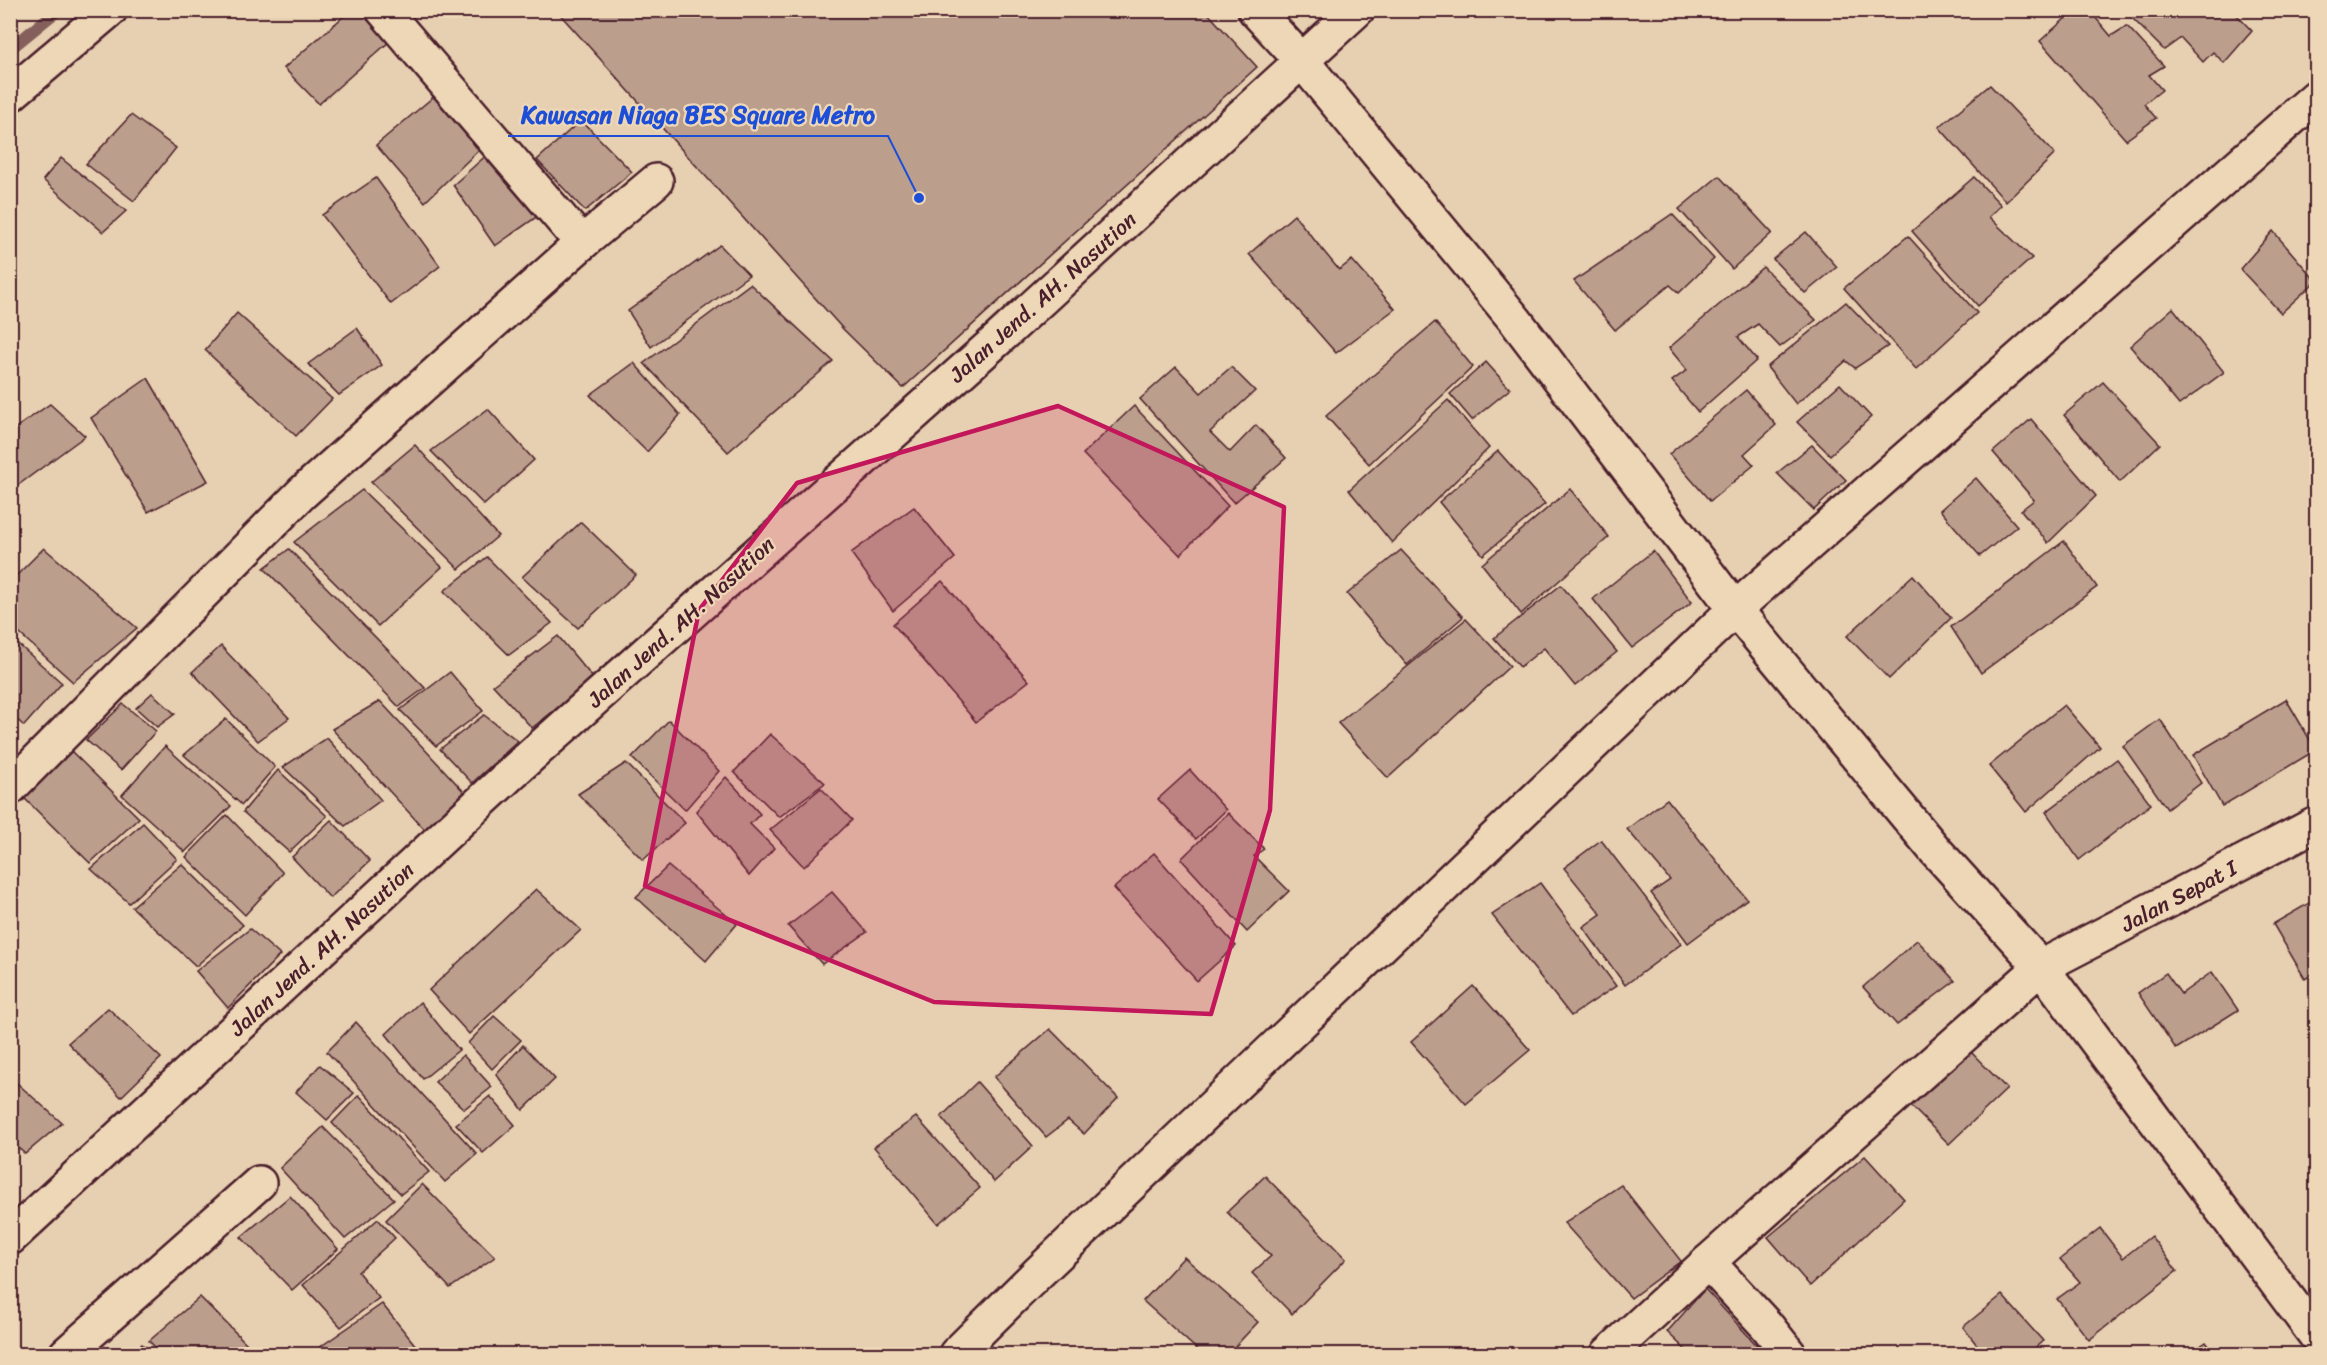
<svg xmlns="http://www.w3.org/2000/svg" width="2327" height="1365" font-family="Sriracha,sans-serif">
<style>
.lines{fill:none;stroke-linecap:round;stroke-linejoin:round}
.stream{stroke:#845f5c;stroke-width:12}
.building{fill:#bb9e8c;stroke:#4a1f2b;stroke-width:1.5}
.minor-casing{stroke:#4a1f2b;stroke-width:38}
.highway-casing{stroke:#4a1f2b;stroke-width:38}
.minor{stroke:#eed7b7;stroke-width:33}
.highway{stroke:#eed7b7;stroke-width:33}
.marked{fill:#c2185b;fill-opacity:0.2;stroke:#c2185b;stroke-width:4.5;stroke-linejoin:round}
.labels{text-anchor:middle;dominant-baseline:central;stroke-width:4.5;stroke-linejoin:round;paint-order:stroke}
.street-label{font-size:22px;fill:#4a1f2b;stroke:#eed7b7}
.leader{fill:none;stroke:#1d4ed8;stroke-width:2}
.callout-dot{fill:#1d4ed8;stroke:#eed7b7;stroke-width:2}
.callout-label{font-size:24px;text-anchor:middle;font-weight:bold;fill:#1d4ed8;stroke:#eed7b7;stroke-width:4.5;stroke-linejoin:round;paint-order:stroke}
</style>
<rect width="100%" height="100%" fill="#e7d0b1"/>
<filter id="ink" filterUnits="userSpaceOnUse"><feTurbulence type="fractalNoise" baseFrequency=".0167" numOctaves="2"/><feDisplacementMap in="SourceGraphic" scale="12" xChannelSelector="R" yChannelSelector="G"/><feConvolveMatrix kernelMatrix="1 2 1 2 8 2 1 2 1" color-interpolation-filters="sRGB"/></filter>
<g filter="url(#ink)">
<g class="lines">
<path class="stream" d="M10 49 58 10"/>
</g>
<g class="building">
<path d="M351 10H357L390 41 319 104 284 68Z"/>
<path d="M556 10H1205L1257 67 903 388 843 329Z"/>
<path d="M2075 10H2089L2111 36 2127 26 2164 66 2149 75 2162 90 2144 104 2156 118 2126 140 2040 41Z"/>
<path d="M2124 10H2232L2252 31 2224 63 2213 52 2203 62 2181 38 2164 50Z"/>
<path d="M1990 85 2055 154 2006 202 1939 127Z"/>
<path d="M438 93 485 144 425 202 376 145Z"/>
<path d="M131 115 176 148 134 201 86 164Z"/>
<path d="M581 120 632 172 585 211 537 160Z"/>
<path d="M490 152 542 213 495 246 453 185Z"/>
<path d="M61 158 126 211 103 232 43 180Z"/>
<path d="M1719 176 1772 233 1732 269 1679 209Z"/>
<path d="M1974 177 2001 205 1989 217 2032 258 1978 306 1912 231Z"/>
<path d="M376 178 440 266 391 304 322 215Z"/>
<path d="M1672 214 1714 259 1679 293 1670 285 1615 330 1574 281Z"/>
<path d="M1294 215 1339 270 1352 260 1395 309 1336 353 1249 254Z"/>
<path d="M2273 231 2316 281 2281 313 2240 269Z"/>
<path d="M1806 232 1837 267 1805 293 1773 259Z"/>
<path d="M1908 236 1977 313 1916 369 1844 288Z"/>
<path d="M720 245 749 275 651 347 628 311Z"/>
<path d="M1763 267 1816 320 1780 347 1758 324 1738 337 1757 360 1698 412 1672 381 1687 370 1669 348Z"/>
<path d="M750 284 833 361 728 452 644 363Z"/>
<path d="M1846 302 1888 346 1855 368 1846 361 1796 404 1767 367Z"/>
<path d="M2173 308 2224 372 2179 405 2130 346Z"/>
<path d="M237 313 332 399 296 436 205 350Z"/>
<path d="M1435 322 1473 367 1369 464 1326 416Z"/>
<path d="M357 328 382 365 339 395 308 364Z"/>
<path d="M1486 362 1510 389 1472 420 1450 394Z"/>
<path d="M634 363 680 415 647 452 590 395Z"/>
<path d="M1176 367 1201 393 1231 367 1255 391 1210 432 1230 452 1256 425 1286 458 1234 503 1140 399Z"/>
<path d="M148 378 208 481 148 512 91 418Z"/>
<path d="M2103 382 2160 444 2120 482 2064 415Z"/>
<path d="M1840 384 1871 417 1830 455 1797 422Z"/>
<path d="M1746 390 1776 425 1744 454 1754 465 1710 501 1669 454Z"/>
<path d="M1448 400 1489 448 1392 543 1349 490Z"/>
<path d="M50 404 85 436 10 491V432Z"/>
<path d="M1134 406 1228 506 1180 555 1083 454Z"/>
<path d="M488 409 534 460 484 505 431 451Z"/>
<path d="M2031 419 2096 496 2048 543 2021 510 2034 500 1993 452Z"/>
<path d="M415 445 498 536 459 569 371 482Z"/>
<path d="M1812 445 1846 480 1814 510 1777 473Z"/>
<path d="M1498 451 1545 504 1483 555 1439 502Z"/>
<path d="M1976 478 2017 526 1980 556 1940 510Z"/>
<path d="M1570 489 1609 537 1521 614 1482 564Z"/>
<path d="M362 490 442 567 378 626 294 542Z"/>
<path d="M914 507 955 558 893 611 851 553Z"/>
<path d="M581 522 636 575 578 628 522 577Z"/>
<path d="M2064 541 2097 587 1981 673 1951 627Z"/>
<path d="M44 548 137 628 73 682 10 625V582Z"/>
<path d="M289 549 425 688 399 707 264 568Z"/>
<path d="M1401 550 1463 617 1407 665 1347 594Z"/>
<path d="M1653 551 1692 602 1632 648 1593 599Z"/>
<path d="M487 557 552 623 509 655 444 591Z"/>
<path d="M1913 575 1951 618 1889 679 1847 636Z"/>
<path d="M942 581 1029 681 976 722 893 624Z"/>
<path d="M1561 585 1617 652 1575 686 1544 648 1520 667 1494 638Z"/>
<path d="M1466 619 1510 666 1388 778 1338 723Z"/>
<path d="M558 636 594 679 532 728 493 685Z"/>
<path d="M10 637 62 683 24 726 10 713Z"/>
<path d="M221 646 289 718 258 741 192 672Z"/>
<path d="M450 672 483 711 436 746 400 710Z"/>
<path d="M152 693 175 714 157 727 136 708Z"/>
<path d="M2286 699 2316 750 2222 806 2193 755Z"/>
<path d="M380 701 467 795 426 831 332 729Z"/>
<path d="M123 704 156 731 121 770 86 740Z"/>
<path d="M2064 705 2100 747 2026 812 1989 766Z"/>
<path d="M484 715 518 741 472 783 440 749Z"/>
<path d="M226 719 275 767 242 805 184 755Z"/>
<path d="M2160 719 2201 783 2167 809 2123 746Z"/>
<path d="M669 720 719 771 685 810 632 758Z"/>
<path d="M770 734 825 783 779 817 734 772Z"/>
<path d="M327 738 381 800 345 826 283 767Z"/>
<path d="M165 746 231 806 185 852 122 795Z"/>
<path d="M70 750 139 818 90 863 21 795Z"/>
<path d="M2117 759 2151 804 2079 860 2046 812Z"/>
<path d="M626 763 685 823 643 860 578 794Z"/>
<path d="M278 770 327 816 289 852 243 812Z"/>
<path d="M1190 770 1226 810 1196 839 1158 799Z"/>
<path d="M726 777 760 814 750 824 774 848 749 876 696 811Z"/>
<path d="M821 788 852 820 804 867 770 830Z"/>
<path d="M1667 799 1747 899 1688 943 1651 893 1670 880 1627 829Z"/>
<path d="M1228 813 1264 849 1254 856 1289 891 1247 932 1181 859Z"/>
<path d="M227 815 283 873 245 915 186 857Z"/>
<path d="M331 820 370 861 330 898 292 857Z"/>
<path d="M143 823 177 859 129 903 91 869Z"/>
<path d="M1601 840 1681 944 1625 985 1583 927 1601 914 1564 868Z"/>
<path d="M1154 853 1236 946 1197 981 1114 888Z"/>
<path d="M182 864 243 925 196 966 132 907Z"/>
<path d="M668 866 737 924 706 961 636 897Z"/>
<path d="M1540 883 1616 986 1571 1016 1492 915Z"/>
<path d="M536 889 581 930 469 1034 429 990Z"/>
<path d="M832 892 867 932 822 964 788 926Z"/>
<path d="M2316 899V972L2305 979 2273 924Z"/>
<path d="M250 929 280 955 228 1008 196 971Z"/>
<path d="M1917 940 1955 981 1897 1025 1863 987Z"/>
<path d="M2212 972 2238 1010 2176 1049 2138 993 2166 973 2181 994Z"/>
<path d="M1473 986 1530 1050 1466 1104 1411 1042Z"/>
<path d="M420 1002 459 1050 423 1079 386 1034Z"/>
<path d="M108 1008 161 1058 121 1097 68 1043Z"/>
<path d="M494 1016 521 1040 492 1069 468 1043Z"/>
<path d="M356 1022 477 1154 445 1182 327 1052Z"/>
<path d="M1050 1029 1118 1098 1084 1134 1068 1120 1046 1137 994 1077Z"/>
<path d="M523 1045 555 1079 523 1110 496 1074Z"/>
<path d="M1971 1052 2007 1089 1949 1144 1911 1106Z"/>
<path d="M463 1055 492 1087 464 1109 435 1082Z"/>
<path d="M320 1065 354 1093 327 1120 296 1092Z"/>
<path d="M10 1077 62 1123 25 1154 10 1140Z"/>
<path d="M977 1082 1033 1146 994 1182 941 1117Z"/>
<path d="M359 1095 429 1172 401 1194 332 1123Z"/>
<path d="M490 1096 515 1125 483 1153 456 1124Z"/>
<path d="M916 1117 980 1188 938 1224 874 1147Z"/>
<path d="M323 1127 394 1199 345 1239 280 1168Z"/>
<path d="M1865 1156 1904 1199 1810 1286 1768 1237Z"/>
<path d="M1265 1176 1346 1259 1292 1314 1252 1273 1271 1256 1227 1212Z"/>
<path d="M422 1184 495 1257 450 1288 386 1220Z"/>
<path d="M1621 1185 1681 1261 1631 1298 1564 1223Z"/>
<path d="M290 1196 338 1249 292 1290 241 1237Z"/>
<path d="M378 1219 395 1238 358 1272 379 1298 341 1327 303 1285Z"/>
<path d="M2100 1228 2123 1258 2151 1236 2177 1271 2089 1340 2057 1299 2080 1282 2060 1259Z"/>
<path d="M1184 1257 1258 1322 1228 1354H1202L1143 1301Z"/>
<path d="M1705 1289 1765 1354H1690L1667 1332Z"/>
<path d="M2002 1295 2043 1341 2027 1354H1984L1963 1327Z"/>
<path d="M200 1297 257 1354H162L149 1341Z"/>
<path d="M382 1304 416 1346 406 1354H310Z"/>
<path d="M2206 1342 2215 1354H2189Z"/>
<path d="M142 1344 152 1354H130Z"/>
</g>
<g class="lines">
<g class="minor-casing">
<g id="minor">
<path d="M383 10 582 243"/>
<path d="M1255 10 1302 61 1515 320 1735 609 1935 850 2041 967 2316 1336"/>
<path d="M10 95 110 10"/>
<path d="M10 788 302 493 582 243 656 181"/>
<path d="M1708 1262 1767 1326 1789 1354"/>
<path d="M66 1354 259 1183"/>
<path d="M956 1354 1038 1273 1735 609 2316 97"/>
<path d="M1608 1354 1708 1262 2041 967 2316 824"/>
</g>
</g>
<g class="highway-casing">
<path id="highway" d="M10 1238 516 769 997 340 1357 10"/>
</g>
<use href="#minor" class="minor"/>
<use href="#highway" class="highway"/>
</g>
</g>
<path class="marked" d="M1058 406 1284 507 1270 810 1211 1014 934 1002 645 886 699 610 797 483Z"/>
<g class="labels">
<g class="street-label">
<text transform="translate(1043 297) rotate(-42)">Jalan Jend. AH. Nasution</text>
<text transform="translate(681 622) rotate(-42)">Jalan Jend. AH. Nasution</text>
<text transform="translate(2179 896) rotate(-28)">Jalan Sepat I</text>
<text transform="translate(322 949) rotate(-43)">Jalan Jend. AH. Nasution</text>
</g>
</g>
<path class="leader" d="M919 198L888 136H508"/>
<circle class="callout-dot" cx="919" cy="198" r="6"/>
<g class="callout-label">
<text x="698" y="123">Kawasan Niaga BES Square Metro</text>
</g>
<rect width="2327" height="1365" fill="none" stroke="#eed7b7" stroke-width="36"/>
<rect x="18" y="18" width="2291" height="1329" fill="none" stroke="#4a1f2b" stroke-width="2" filter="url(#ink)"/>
</svg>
